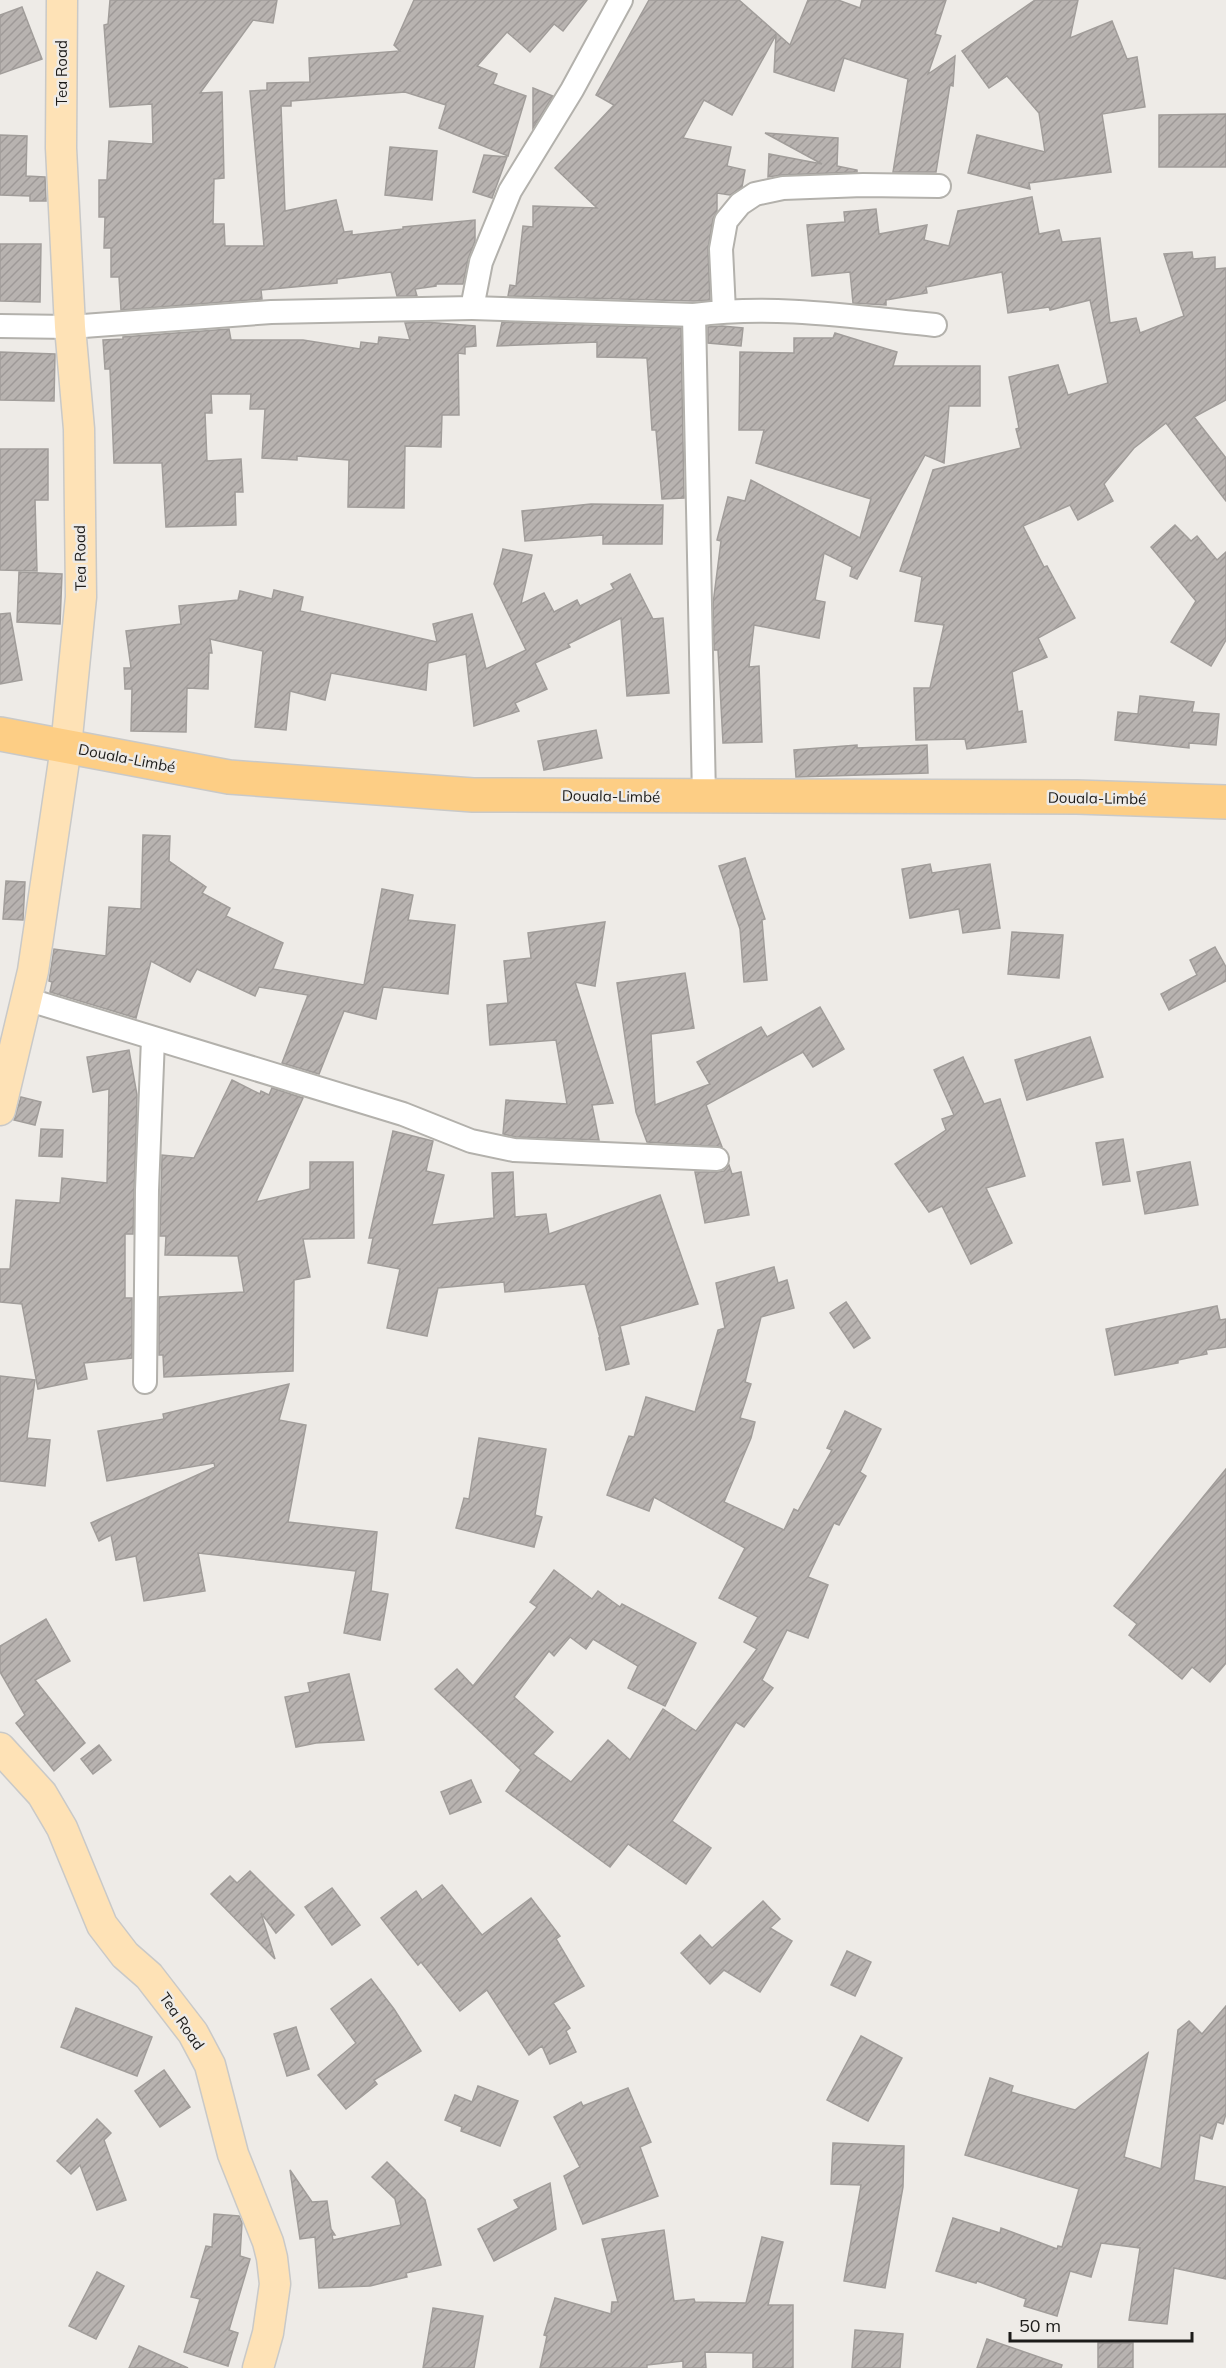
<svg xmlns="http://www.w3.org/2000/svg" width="1226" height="2368" font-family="Mulish,sans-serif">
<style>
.building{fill:url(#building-hatch);stroke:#a19d9a;stroke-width:1.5}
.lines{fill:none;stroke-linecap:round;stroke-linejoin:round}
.minor-casing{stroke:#b3b1ac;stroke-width:26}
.major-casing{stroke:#c9c9c8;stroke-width:33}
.highway-casing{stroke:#c9c9c8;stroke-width:36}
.minor{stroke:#fff;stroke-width:22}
.major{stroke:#fee2b6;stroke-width:30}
.highway{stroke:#fdce85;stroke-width:33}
.labels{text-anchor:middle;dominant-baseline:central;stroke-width:5;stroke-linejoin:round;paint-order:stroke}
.street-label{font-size:15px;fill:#1d1c1a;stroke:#eeebe7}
</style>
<defs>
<pattern id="building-hatch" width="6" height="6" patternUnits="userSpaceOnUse" patternTransform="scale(1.5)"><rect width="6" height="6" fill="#b8b3b0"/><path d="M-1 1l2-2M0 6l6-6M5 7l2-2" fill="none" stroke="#9e9997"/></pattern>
</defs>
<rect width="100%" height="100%" fill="#eeebe7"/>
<g class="building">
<path d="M110 0H277L273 23 253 20 200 93 222 92 224 178 214 179 213 224H224L225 246H264L250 91 267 90V83L310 82 309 58 400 51 394 45 414 0H587L563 31 554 24 530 52 507 32 477 66 497 74 493 84 526 96 508 156 439 128 446 105 405 92 291 101V106H281L285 211 336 200 344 232 352 231V235L403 229V227L475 220V241L468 259 463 284H436V286L415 289 417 296H397L391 272 337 279V283L261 290 262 299 121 310 119 277H111V248H104L105 217H99V180H107L109 141 153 144 152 104 110 107 104 25 108 24Z"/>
<path d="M649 0H739L790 45 808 0H838L860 8 862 0H946L935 34 941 36 928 74 955 56 953 86 950 85 936 172H893L908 79 844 58 834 91 774 72 776 35 732 115 704 100 683 138 731 147 727 166 745 170 742 187 730 195 717 193V211L713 219 708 249 710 300 694 301 508 296 510 285 516 286 523 226 533 227V206L597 208 555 168 614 105 596 95Z"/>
<path d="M1035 0H1078L1070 38 1112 21 1127 59 1137 57 1145 107 1102 114 1111 172 1029 183 1030 189 968 173 977 135 1045 152 1039 113 1007 76 989 88 962 51Z"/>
<path d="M22 7 42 59 0 74V15Z"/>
<path d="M533 88 553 96 533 128Z"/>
<path d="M1226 114V167H1159V115Z"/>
<path d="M765 133 838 138 837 166 857 170V172L782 175 768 177 769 154 822 164Z"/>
<path d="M0 135 27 136 26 176 45 177 46 201H30V196L0 195Z"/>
<path d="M390 147 437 151 432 200 385 195Z"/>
<path d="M484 155 507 157 492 198 473 192Z"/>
<path d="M1032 197 1039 234 1059 230 1062 242 1100 238 1110 323 1136 318 1140 333 1184 316 1164 254 1192 252 1193 259 1215 257V269L1226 268V400L1194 417 1226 458V501L1166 423 1134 448 1104 484 1113 501 1078 520 1070 505 1023 526 1044 567 1047 566 1075 618 1038 638 1047 657 1012 672 1018 712 1022 711 1026 742 967 749 965 739 916 740 914 688H930L944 625 915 621 922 577 900 571 933 470 1021 448 1016 429 1019 428 1009 377 1058 365 1068 395 1108 383 1090 300 1050 310 1049 307 1008 313 1002 272 926 287 927 293 886 300V305L853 303 850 272 812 276 807 225 845 222 844 212 876 209 879 234 927 225 924 240 949 246 958 211Z"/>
<path d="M0 244H41L40 302 0 301Z"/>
<path d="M425 322 475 326 476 346 465 347V354L458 353 459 415H442L441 447 405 446 404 508 348 507 349 460 297 456V460L262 458 265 409H250L251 394H211L212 413H205L207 461 241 459 243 492H235L236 525 166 527 162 463H114L110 369H105L103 340 123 339V337L229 329 231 340H303L360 349 361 342 378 344 379 337 410 340 405 323Z"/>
<path d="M502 322 681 328 684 498 662 499 656 430H652L647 358 597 357V342L497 346Z"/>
<path d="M722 326 743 328 741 346 708 343V327Z"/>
<path d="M835 333 897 352 893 366H980V406H949L944 463 925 455 857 579 850 576 852 567 824 553 815 600 825 602 819 638 754 625 749 667 759 666 762 742 723 743 718 650H714L713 604 721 541 717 540 728 497 745 501 751 480 860 538 871 499 756 463 764 430H739L740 352 794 353V338H833Z"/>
<path d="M0 352 55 354 54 401 0 400Z"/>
<path d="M0 449H48V500H35L37 571 0 570Z"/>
<path d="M591 504 663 505 662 544H603V535L525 541 522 511Z"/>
<path d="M1175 525 1191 541 1197 536 1217 560 1226 552V640L1211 666 1171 642 1196 601 1151 547Z"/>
<path d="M503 549 532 555 521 604 544 593 554 612 577 600 580 606 614 589 611 584 630 574 653 619 663 618 669 693 627 696 621 618 568 644 570 647 535 663 547 689 515 703 519 711 474 726 466 654 428 663 426 690 331 673 325 700 290 691 286 730 255 727 263 651 210 639 212 653H209L208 689 187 688 186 732 131 731 132 689H125L124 668H131L126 631 181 624 179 606 238 600 240 591 272 599 274 590 303 597 300 611 437 642 433 624 472 614 486 669 526 650 494 584Z"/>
<path d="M19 572 62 574 60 624 17 622Z"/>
<path d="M10 613 22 680 0 684V614Z"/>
<path d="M1140 696 1194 702 1192 712 1219 714 1216 745 1189 743V748L1115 740 1118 712 1138 714Z"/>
<path d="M596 730 602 758 544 770 538 741Z"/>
<path d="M857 745V748L927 745 928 773 796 777 794 750Z"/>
<path d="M143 835 170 836 169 861 206 887 202 893 230 908 226 916 283 943 273 969 364 985 382 889 413 895 408 920 455 925 448 994 383 987 376 1019 344 1011 319 1074 282 1063 308 995 259 987 255 996 197 969 190 982 151 961 136 1018 50 992 52 982 49 981 54 949 106 956 109 907 141 909Z"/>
<path d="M745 858 765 919 762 920 767 980 744 982 740 929 719 866Z"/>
<path d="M930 864 932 873 990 864 1000 928 963 933 959 909 910 918 902 869Z"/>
<path d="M6 881 25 882 23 920 3 919Z"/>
<path d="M605 922 595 986 575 982 613 1103 592 1105 599 1140 516 1137 503 1134 506 1100 567 1104 556 1040 490 1045 487 1005 508 1003 504 961 531 958 528 933Z"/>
<path d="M1012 932 1063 935 1059 978 1008 974Z"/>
<path d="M1215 947 1226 967V981L1169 1010 1161 994 1197 975 1190 960Z"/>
<path d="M685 973 694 1028 651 1034 655 1105 710 1084 697 1062 761 1027 767 1037 820 1007 844 1049 813 1067 803 1052 706 1105 722 1147 647 1142 636 1112 617 983Z"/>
<path d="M1090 1037 1103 1077 1027 1100 1015 1060Z"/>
<path d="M129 1050 137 1095 133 1234H125V1298H132V1358L84 1363 87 1379 38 1389 22 1304 0 1302V1269H10L16 1200 60 1203 62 1178 107 1183 109 1089 93 1092 87 1057Z"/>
<path d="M963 1057 984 1104 1000 1099 1025 1176 986 1188 1012 1243 971 1264 942 1206 929 1212 895 1164 946 1130 942 1119 954 1115 934 1070Z"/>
<path d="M232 1080 260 1094 261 1091 269 1095 272 1088 303 1098 256 1202 310 1189V1162H353L354 1238 303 1239 310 1277 294 1280 293 1371 164 1377 163 1355H159V1297L244 1292 238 1256 165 1255 166 1236H160L162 1155 194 1158Z"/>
<path d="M21 1097 41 1102 35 1125 14 1120Z"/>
<path d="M41 1129 63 1130 62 1157 39 1156Z"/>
<path d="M393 1131 433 1141 426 1171 444 1175 432 1225 494 1218 492 1173 513 1172 515 1217 546 1214 549 1234 660 1195 698 1304 620 1326 629 1364 606 1370 599 1338H600L585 1284 505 1292 504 1282 438 1288 427 1336 387 1328 400 1269 368 1263 373 1238H369Z"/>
<path d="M1123 1139 1130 1181 1103 1185 1096 1143Z"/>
<path d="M1190 1162 1198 1205 1145 1214 1137 1172Z"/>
<path d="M729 1165 732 1174 741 1172 749 1215 705 1223 695 1172H717L724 1171Z"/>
<path d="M774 1267 778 1283 787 1280 794 1308 761 1317 745 1382 751 1384 740 1418 755 1422 751 1438 724 1502 784 1530 794 1509 798 1511 832 1450 827 1448 845 1411 881 1429 860 1472 866 1476 839 1525 834 1523 808 1577 828 1585 808 1638 787 1630 762 1680 773 1688 744 1727 736 1722 672 1821 711 1848 686 1884 628 1844 610 1867 506 1791 521 1770 435 1689 457 1669 473 1686 537 1607 530 1602 554 1570 592 1599 598 1591 620 1607 622 1604 696 1643 665 1706 628 1688 638 1666 593 1639 586 1649 570 1637 554 1656 549 1651 514 1697 553 1732 533 1754 571 1782 608 1740 630 1760 663 1709 696 1731 757 1649 744 1642 758 1617 719 1598 745 1548 654 1497 649 1511 607 1495 629 1436 634 1437 646 1397 695 1412 718 1330 725 1328 716 1283Z"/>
<path d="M846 1302 870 1338 854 1348 830 1313Z"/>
<path d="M1217 1306 1220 1320 1226 1319V1347L1206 1350 1207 1354 1178 1360V1363L1115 1375 1106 1329Z"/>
<path d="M0 1376 35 1380 27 1438 50 1440 45 1486 0 1481Z"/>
<path d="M289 1384 279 1420 306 1425 288 1522 377 1532 371 1591 388 1594 380 1640 344 1633 356 1571 198 1553 205 1591 144 1601 136 1556 116 1560 111 1535 99 1541 91 1523 215 1467 214 1463 107 1481 98 1431 164 1419 163 1414Z"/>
<path d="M479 1438 546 1449 535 1515 542 1517 534 1547 456 1528 464 1498 469 1499Z"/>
<path d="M1226 1469V1663L1210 1682 1192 1667 1182 1679 1129 1635 1137 1624 1114 1606Z"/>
<path d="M46 1619 70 1661 35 1680 85 1743 54 1771 16 1723 25 1715 0 1672V1646Z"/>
<path d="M349 1674 364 1740 316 1743 296 1747 285 1697 310 1692 308 1683Z"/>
<path d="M99 1745 111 1760 93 1774 81 1759Z"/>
<path d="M471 1780 481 1802 450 1814 441 1792Z"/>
<path d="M250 1871 294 1915 276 1933 261 1913 275 1959 211 1894 230 1876 237 1883Z"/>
<path d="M442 1885 482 1935 531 1898 560 1936 556 1939 584 1986 553 2003 570 2028 566 2031 576 2052 550 2064 542 2046 529 2055 487 1990 460 2011 421 1962 418 1965 381 1918 416 1891 422 1900Z"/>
<path d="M332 1888 360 1925 332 1945 305 1907Z"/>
<path d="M763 1901 780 1919 770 1928 792 1941 760 1992 724 1970 710 1984 681 1953 700 1935 712 1948Z"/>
<path d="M847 1951 871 1962 855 1996 831 1985Z"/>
<path d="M371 1979 394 2009 421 2051 374 2080 377 2084 346 2109 318 2075 356 2043 331 2009Z"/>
<path d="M1226 2006V2114L1223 2124 1217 2122 1212 2139 1200 2135 1194 2180 1226 2187V2279L1174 2268 1167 2324 1129 2320 1140 2248 1101 2243 1091 2277 1070 2271 1057 2316 1024 2306 1026 2299 977 2281 976 2283 936 2271 953 2218 1000 2233 1001 2228 1057 2249 1058 2246 1062 2247 1079 2189 965 2155 990 2078 1013 2086 1011 2092 1075 2110 1148 2053 1124 2157 1161 2169 1178 2030 1189 2021 1202 2034Z"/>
<path d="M76 2008 152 2037 137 2076 61 2047Z"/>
<path d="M296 2027 309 2069 287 2076 274 2034Z"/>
<path d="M861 2036 902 2058 868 2121 827 2100Z"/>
<path d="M164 2070 190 2107 160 2127 135 2091Z"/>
<path d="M478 2086 518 2101 500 2146 461 2131 462 2127 445 2120 455 2095 472 2102Z"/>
<path d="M628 2088 651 2142 640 2147 658 2196 583 2224 564 2176 580 2167 554 2117 581 2102 583 2106Z"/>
<path d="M97 2119 111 2133 104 2140 126 2200 97 2210 80 2165 71 2174 57 2161Z"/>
<path d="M833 2143 904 2146 903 2187 885 2288 844 2281 861 2185 831 2184Z"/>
<path d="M387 2162 425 2200 441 2265 406 2273 407 2277 370 2286 319 2288 315 2237 300 2239 290 2170 312 2202 327 2201 331 2229 335 2235H332L333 2240 401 2225 395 2199 372 2177Z"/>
<path d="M550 2183 556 2229 494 2261 478 2229 519 2208 514 2200Z"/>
<path d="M214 2214 239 2216 242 2223 240 2256 250 2259 229 2330 238 2333 228 2366 184 2352 200 2299 191 2297 206 2246 212 2247Z"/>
<path d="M664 2230 674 2301 694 2299 695 2302 746 2303 762 2237 783 2242 768 2305H793V2368H753V2353L705 2352 706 2368H683V2361L647 2365V2368H540L547 2336 544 2335 555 2298 611 2314 612 2302H618L602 2239Z"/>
<path d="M97 2272 124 2286 96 2339 69 2326Z"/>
<path d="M433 2308 483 2316 474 2368H423Z"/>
<path d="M855 2330 903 2334 900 2368H852Z"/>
<path d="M987 2339 1062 2365 1061 2368H977Z"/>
<rect x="1098" y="2343" width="35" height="25"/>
<path d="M139 2346 188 2368H129Z"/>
</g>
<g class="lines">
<g class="minor-casing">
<g id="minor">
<path d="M472 308 694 315C774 304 855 317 935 325"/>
<path d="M724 311 721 249 726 221 740 204 755 194 783 188 863 185 939 186"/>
<path d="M694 315 704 797"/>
<path d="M0 326 70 327 271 312 472 308 481 262 510 191 572 90 621 0"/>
<path d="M26 999 403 1114 471 1141 514 1150 717 1159"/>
<path d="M145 1382 147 1190 153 1039"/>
</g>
</g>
<g class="major-casing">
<g id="major">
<path d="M0 1110 33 971 66 747 81 597 79 429 70 327 61 148 62 0"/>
<path d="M0 1748 42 1794 62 1828 102 1925 125 1955 149 1976 193 2033 210 2065 233 2154 268 2242 272 2258 275 2284 268 2333 258 2368"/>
</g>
</g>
<g class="highway-casing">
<path id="highway" d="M0 734 229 777 473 795 1077 797 1226 802"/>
</g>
<use href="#minor" class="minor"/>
<use href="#major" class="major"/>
<use href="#highway" class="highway"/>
</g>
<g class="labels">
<g class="street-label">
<text transform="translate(61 73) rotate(-90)">Tea Road</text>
<text transform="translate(80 558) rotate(-91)">Tea Road</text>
<text transform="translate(127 758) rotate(11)">Douala-Limbé</text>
<text transform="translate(611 796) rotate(1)">Douala-Limbé</text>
<text transform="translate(1097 798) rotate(1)">Douala-Limbé</text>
<text transform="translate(182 2021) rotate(55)">Tea Road</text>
</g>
</g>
<path d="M1010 2332v9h182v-9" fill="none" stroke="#1d1c1a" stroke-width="3"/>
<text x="1019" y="2332" font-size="18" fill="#1d1c1a" stroke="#eeebe7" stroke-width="4.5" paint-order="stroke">50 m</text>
</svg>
